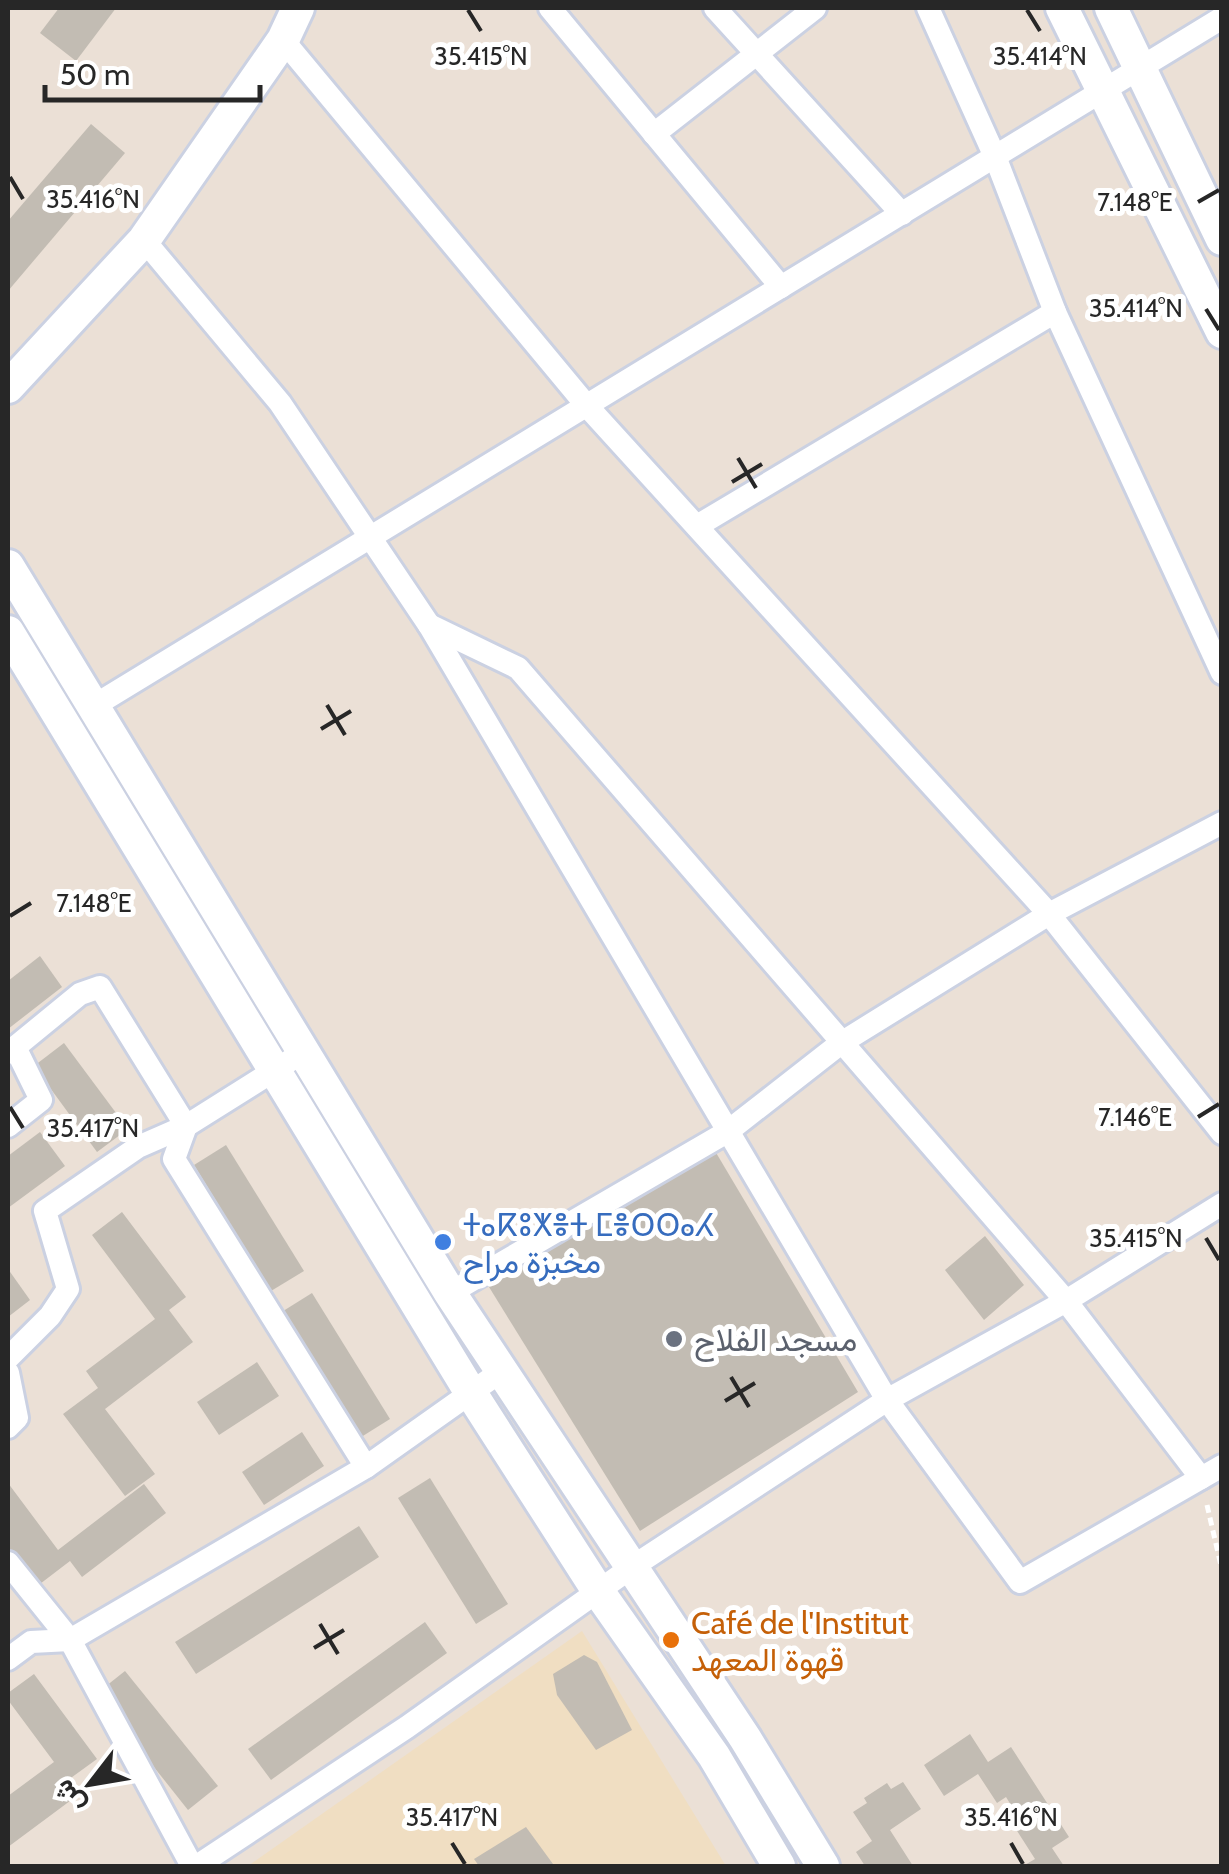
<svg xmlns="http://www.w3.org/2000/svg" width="1229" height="1874" font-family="Cabin,Vazirmatn,'Noto Sans Tifinagh',sans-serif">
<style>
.education{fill:#f0dec2}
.building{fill:#c2bcb3}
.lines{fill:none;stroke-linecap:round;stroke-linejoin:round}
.street-casing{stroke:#cbd1e2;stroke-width:28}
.secondary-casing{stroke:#cbd1e2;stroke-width:38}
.path{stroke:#fff;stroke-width:5;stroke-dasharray:8 5;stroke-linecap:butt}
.street{stroke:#fff;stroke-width:22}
.secondary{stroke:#fff;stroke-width:32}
.ticks{fill:none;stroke:#272727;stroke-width:4}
.shop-dot{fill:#3f7fe0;stroke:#fff;stroke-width:4}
.worship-dot{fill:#6b7280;stroke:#fff;stroke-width:4}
.food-dot{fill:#e8710a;stroke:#fff;stroke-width:4}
.labels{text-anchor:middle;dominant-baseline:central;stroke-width:10;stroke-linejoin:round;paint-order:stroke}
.shop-label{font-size:32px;fill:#366cbe;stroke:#fff;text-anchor:start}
.worship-label{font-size:32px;fill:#5b616d;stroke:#fff;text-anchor:start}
.food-label{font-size:32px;fill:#c56008;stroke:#fff;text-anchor:start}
.ticks-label{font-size:25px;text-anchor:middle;fill:#272727;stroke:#fff;stroke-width:10;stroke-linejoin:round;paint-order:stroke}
</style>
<rect width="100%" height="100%" fill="#ebe0d6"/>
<path class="education" d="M582 1631 726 1866H248Z"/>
<g class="building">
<path d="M59 8H116L76 61 40 33Z"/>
<path d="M91 124 125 153 8 291V221Z"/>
<path d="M40 956 62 987 8 1029V981Z"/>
<path d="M64 1043 128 1129 97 1152 34 1066Z"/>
<path d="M40 1132 65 1166 8 1208V1156Z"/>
<path d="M226 1145 304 1271 271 1291 194 1165Z"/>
<path d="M715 1151 858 1392 640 1531 489 1287Z"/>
<path d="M122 1212 186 1297 169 1310 193 1342 105 1409 155 1474 125 1496 63 1414 98 1388 86 1371 155 1319 92 1235Z"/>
<path d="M985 1236 1024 1285 984 1320 945 1270Z"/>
<path d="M8 1269 30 1300 8 1317Z"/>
<path d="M312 1293 390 1419 358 1439 280 1313Z"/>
<path d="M257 1362 279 1396 219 1435 197 1402Z"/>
<path d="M302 1432 324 1466 264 1505 242 1472Z"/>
<path d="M430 1478 508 1604 476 1624 398 1498Z"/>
<path d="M8 1483 58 1550 144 1484 166 1513 82 1577 70 1561 36 1587 8 1550Z"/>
<path d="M359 1526 379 1557 196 1674 175 1642Z"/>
<path d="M425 1622 447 1653 271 1780 248 1749Z"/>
<path d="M584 1655 597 1662 632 1730 596 1750 557 1695 553 1674Z"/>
<path d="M125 1671 218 1786 188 1810 96 1694Z"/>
<path d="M34 1674 97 1759 68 1780 78 1795 8 1847V1796L54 1762 8 1700V1693Z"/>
<path d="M970 1734 988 1762 1011 1747 1069 1837 1052 1848 1064 1866H1023L1035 1859 1012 1823 1019 1818 1006 1797 997 1803 978 1774 944 1796 924 1765Z"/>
<path d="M903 1782 921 1809 890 1830 913 1866H865L856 1852 872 1841 853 1812 867 1803 864 1798 887 1783 891 1789Z"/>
<path d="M526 1827 553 1864 479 1866 474 1859Z"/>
</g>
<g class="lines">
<g class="street-casing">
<g id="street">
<path d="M550 8 781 287"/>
<path d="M715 8 902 214"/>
<path d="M928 8 996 159 1055 312 1222 673"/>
<path d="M283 40 587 406 1049 914 1222 1133"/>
<path d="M654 134 815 8"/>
<path d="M144 240 280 403 429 625 887 1400 1020 1582 1222 1466"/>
<path d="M697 526 1055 312"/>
<path d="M429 625 518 668 1066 1301 1201 1478"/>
<path d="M92 707 1222 18"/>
<path d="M8 1053 80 994 100 987 186 1126 174 1159 366 1467"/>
<path d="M8 1126 41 1100 15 1047"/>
<path d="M450 1293 727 1132 841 1043 1049 914 1222 823"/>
<path d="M8 1358 50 1316 68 1289 45 1211 138 1147 186 1126 302 1053"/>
<path d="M8 1373 17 1418 8 1427"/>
<path d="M8 1563 70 1640 192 1866"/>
<path d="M8 1659 31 1642 70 1640 366 1467 503 1370"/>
<path d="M197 1866 407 1727 632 1567 887 1400 1066 1301 1222 1204"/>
</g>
</g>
<g class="secondary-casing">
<g id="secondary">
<path d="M1062 8 1222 332"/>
<path d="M1111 8 1222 239"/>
<path d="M8 387 144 240 283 40 298 8"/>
<path d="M8 566 450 1293 745 1738 823 1866"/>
<path d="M8 632 469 1390 598 1591 714 1756 779 1866"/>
</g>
</g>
<path class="path" d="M1207 1505 1222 1570"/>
<use href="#street" class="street"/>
<use href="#secondary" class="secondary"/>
</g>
<path class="ticks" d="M468 10 481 31M1027 10 1040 31M10 177 23 199M1198 202 1219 190M1206 309 1219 330M738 458 756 488M732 482 762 464M327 705 345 735M321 729 351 711M10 916 31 903M10 1107 23 1128M1198 1117 1219 1104M1206 1238 1219 1260M731 1377 749 1407M725 1401 755 1383M320 1624 338 1654M314 1648 344 1630M452 1843 465 1864M1011 1843 1023 1864"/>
<circle class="shop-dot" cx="443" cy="1242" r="10"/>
<circle class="worship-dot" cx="674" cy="1339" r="10"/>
<circle class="food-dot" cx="671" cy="1640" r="10"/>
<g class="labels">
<g class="shop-label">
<text x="463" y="1224">ⵜⴰⴽⵓⵅⴻⵜ ⵎⴻⵔⵔⴰⵃ<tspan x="463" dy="37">مخبزة مراح</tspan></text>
</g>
<g class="worship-label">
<text x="694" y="1339">مسجد الفلاح</text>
</g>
<g class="food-label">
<text x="691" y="1622">Café de l'Institut<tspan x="691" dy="37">قهوة المعهد</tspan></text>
</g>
</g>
<g class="ticks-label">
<text x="481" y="65">35.415°N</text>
<text x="1040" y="65">35.414°N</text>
<text x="93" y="208">35.416°N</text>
<text x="1135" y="211">7.148°E</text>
<text x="1136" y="317">35.414°N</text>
<text x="94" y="912">7.148°E</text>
<text x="1135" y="1126">7.146°E</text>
<text x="93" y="1137">35.417°N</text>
<text x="1136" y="1247">35.415°N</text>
<text x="452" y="1826">35.417°N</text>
<text x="1011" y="1826">35.416°N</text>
</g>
<rect width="1229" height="1874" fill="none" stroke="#272727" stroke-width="20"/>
<g transform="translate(90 1784) rotate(239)" stroke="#ffffff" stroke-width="8" paint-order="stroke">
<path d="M0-8L18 38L0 25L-18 38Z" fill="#272727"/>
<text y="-15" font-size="28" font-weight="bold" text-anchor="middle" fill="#272727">ش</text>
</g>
<path d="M45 85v15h215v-15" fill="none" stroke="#272727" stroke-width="5"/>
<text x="60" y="85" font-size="30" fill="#272727" stroke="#ffffff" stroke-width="8" paint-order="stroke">50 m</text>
</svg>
